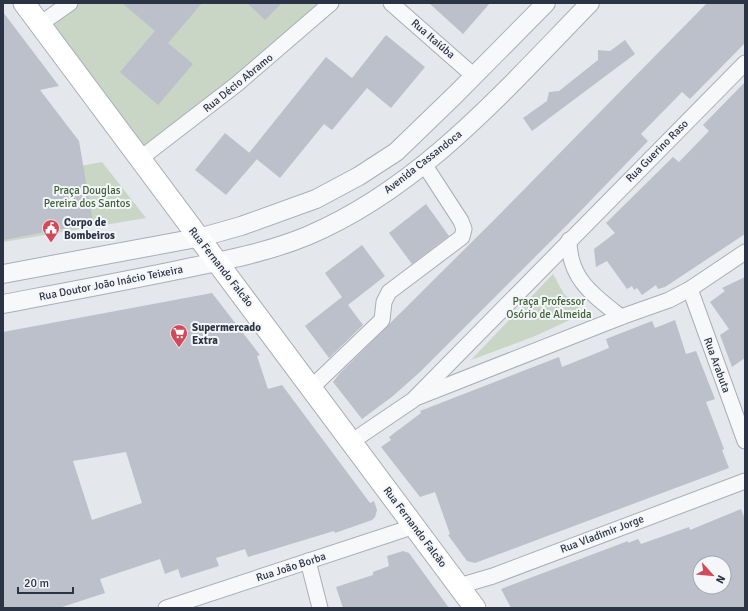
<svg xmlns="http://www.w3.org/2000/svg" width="748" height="611" font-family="Signika,sans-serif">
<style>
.green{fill:#c9d6c5}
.building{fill:#bbc0ca;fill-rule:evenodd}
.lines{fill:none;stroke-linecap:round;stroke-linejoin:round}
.minor-casing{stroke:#a9aeb7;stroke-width:17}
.tertiary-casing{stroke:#a9aeb7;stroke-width:20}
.secondary-casing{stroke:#a9aeb7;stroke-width:23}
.minor{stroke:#f7f8fa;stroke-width:15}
.tertiary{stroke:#f7f8fa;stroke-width:18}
.secondary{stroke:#fff;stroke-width:21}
.labels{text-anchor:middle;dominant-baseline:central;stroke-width:4;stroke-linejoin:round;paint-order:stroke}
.street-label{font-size:11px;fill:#2b3445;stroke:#f4f6f9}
.park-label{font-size:11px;fill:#3f6138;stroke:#f4f6f9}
.poi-label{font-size:11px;font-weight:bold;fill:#2b3445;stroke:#f4f6f9;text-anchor:start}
</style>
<rect width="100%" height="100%" fill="#e4e7ec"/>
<g class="green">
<path d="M66 3H325L141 158 40 24Z"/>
<path d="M102 162 146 218 3 242V180Z"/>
<path d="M553 274 564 294 585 313 535 336 471 360Z"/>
</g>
<g class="building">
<path d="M122 3H202L168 43 193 64 158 105 120 72 155 31Z"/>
<path d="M247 3H282L265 20Z"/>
<path d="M429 3H490L463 34Z"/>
<path d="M707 3H745V43L690 99 682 92 641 134 648 141 568 224 421 371 393 396 362 419 333 382 340 373 496 218Z"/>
<path d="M3 12 59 86 40 90 79 141 93 223 3 240Z"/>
<path d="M386 35 425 67 391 108 367 88 332 130 324 124 280 178 249 153 326 57 352 78Z"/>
<path d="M625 40 635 54 532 131 523 118 547 101 549 92 559 91 598 60V50L610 51Z"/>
<path d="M745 82V234L665 287 658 289 656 285 642 295 637 288 634 290 632 286 627 289 607 261 596 267 594 249 615 233 606 223 673 157 679 162 709 131 703 125Z"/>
<path d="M225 133 257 159 226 195 195 170Z"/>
<path d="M426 204 449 236 412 264 389 233Z"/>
<path d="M362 245 385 276 348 305 363 325 329 358 305 326 342 297 325 273Z"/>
<path d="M745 277V358L732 367 720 335 729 329 710 302 725 291 722 288Z"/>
<path d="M212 293 260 355 257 356 268 389 282 385 370 503 374 501 377 510 375 517 372 520 335 533 334 531 248 557 245 549 216 558 219 566 181 578 178 569 165 574 160 559 100 579 105 593 59 608H3V332ZM126 452 142 503 92 520 73 461Z"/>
<path d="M675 320 686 354 696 351 715 399 706 402 724 449 722 450 729 468 475 563 467 561 448 535 450 534 435 492 420 497 381 447 391 440 389 437 421 413 420 411 559 357 562 367 609 348 606 339 652 321 655 328Z"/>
<path d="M741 509 745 519V608H511L501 589 628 541V543L638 539 641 544 689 527 690 530ZM700 563H724V587H700Z"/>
<path d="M403 551 409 553 449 608H343L336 587 373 575V572L389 566 387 556Z"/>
</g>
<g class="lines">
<g class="minor-casing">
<g id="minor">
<path d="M391 3 474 76"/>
<path d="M40 24 70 3"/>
<path d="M141 158 237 84 331 3"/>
<path d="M569 240C569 279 593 295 621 317"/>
<path d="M690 289 745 441"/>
<path d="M311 388 382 320 384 302 389 292 462 237 464 229 461 221 424 164"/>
<path d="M418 397 621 317 669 300 690 289 745 252"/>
<path d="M351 442 413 400 745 63"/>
<path d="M308 561 320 608"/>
<path d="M459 586 493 576 745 481"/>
<path d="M166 608 415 526"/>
</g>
</g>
<g class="tertiary-casing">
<g id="tertiary">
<path d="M3 274 202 237 241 226 316 199 359 176 396 152 456 94 546 3"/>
<path d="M3 304C61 293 120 282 178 270 221 261 266 253 307 236 421 188 505 90 590 3"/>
</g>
</g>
<g class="secondary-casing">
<path id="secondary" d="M24 3 475 608"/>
</g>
<use href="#minor" class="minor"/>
<use href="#tertiary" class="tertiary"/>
<use href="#secondary" class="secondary"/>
</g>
<defs>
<g id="civic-pin" transform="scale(0.9)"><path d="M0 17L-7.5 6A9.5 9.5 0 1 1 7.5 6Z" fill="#d1495b" stroke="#f4f6f9"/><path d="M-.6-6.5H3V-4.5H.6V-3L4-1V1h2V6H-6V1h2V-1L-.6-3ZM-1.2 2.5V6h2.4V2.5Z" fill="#fff"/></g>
<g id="supermarket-pin" transform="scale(0.9)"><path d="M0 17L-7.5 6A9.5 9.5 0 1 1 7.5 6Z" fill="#d1495b" stroke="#f4f6f9"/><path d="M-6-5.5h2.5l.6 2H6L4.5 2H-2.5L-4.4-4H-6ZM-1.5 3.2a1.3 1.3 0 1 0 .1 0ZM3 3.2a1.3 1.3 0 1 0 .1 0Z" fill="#fff"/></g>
</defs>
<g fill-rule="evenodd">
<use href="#civic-pin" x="51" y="228"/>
<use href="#supermarket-pin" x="179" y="333"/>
</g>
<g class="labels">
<g class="street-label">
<text transform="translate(433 39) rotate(41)">Rua Itaiúba</text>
<text transform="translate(238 83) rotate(-39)">Rua Décio Abramo</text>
<text transform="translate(657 151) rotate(-45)">Rua Guerino Raso</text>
<text transform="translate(423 162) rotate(-38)">Avenida Cassandoca</text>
<text transform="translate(221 267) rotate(52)">Rua Fernando Falcão</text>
<text transform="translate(111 283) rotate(-11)">Rua Doutor João Inácio Teixeira</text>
<text transform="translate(717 365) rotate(70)">Rua Arabuta</text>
<text transform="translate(415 527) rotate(53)">Rua Fernando Falcão</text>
<text transform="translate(602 534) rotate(-21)">Rua Vladimir Jorge</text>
<text transform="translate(291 567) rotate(-18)">Rua João Borba</text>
</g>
<g class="park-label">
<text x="87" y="190">Praça Douglas<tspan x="87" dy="13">Pereira dos Santos</tspan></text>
<text x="549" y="301">Praça Professor<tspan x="549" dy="13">Osório de Almeida</tspan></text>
</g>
<g class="poi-label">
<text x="64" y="222">Corpo de<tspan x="64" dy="13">Bombeiros</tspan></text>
<text x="192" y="327">Supermercado<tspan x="192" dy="13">Extra</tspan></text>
</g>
</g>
<rect width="748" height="611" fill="none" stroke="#2b3445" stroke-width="8"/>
<g transform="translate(712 575) rotate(117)"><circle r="19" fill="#f4f6f9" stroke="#a4a8b1"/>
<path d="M0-3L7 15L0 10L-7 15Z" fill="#d1495b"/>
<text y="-6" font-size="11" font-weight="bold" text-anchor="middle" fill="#2b3445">N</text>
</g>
<path d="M18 587v6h55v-6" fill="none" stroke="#2b3445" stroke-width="2"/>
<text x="24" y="587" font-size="12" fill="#2b3445" stroke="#f4f6f9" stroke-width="3" paint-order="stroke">20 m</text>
</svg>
